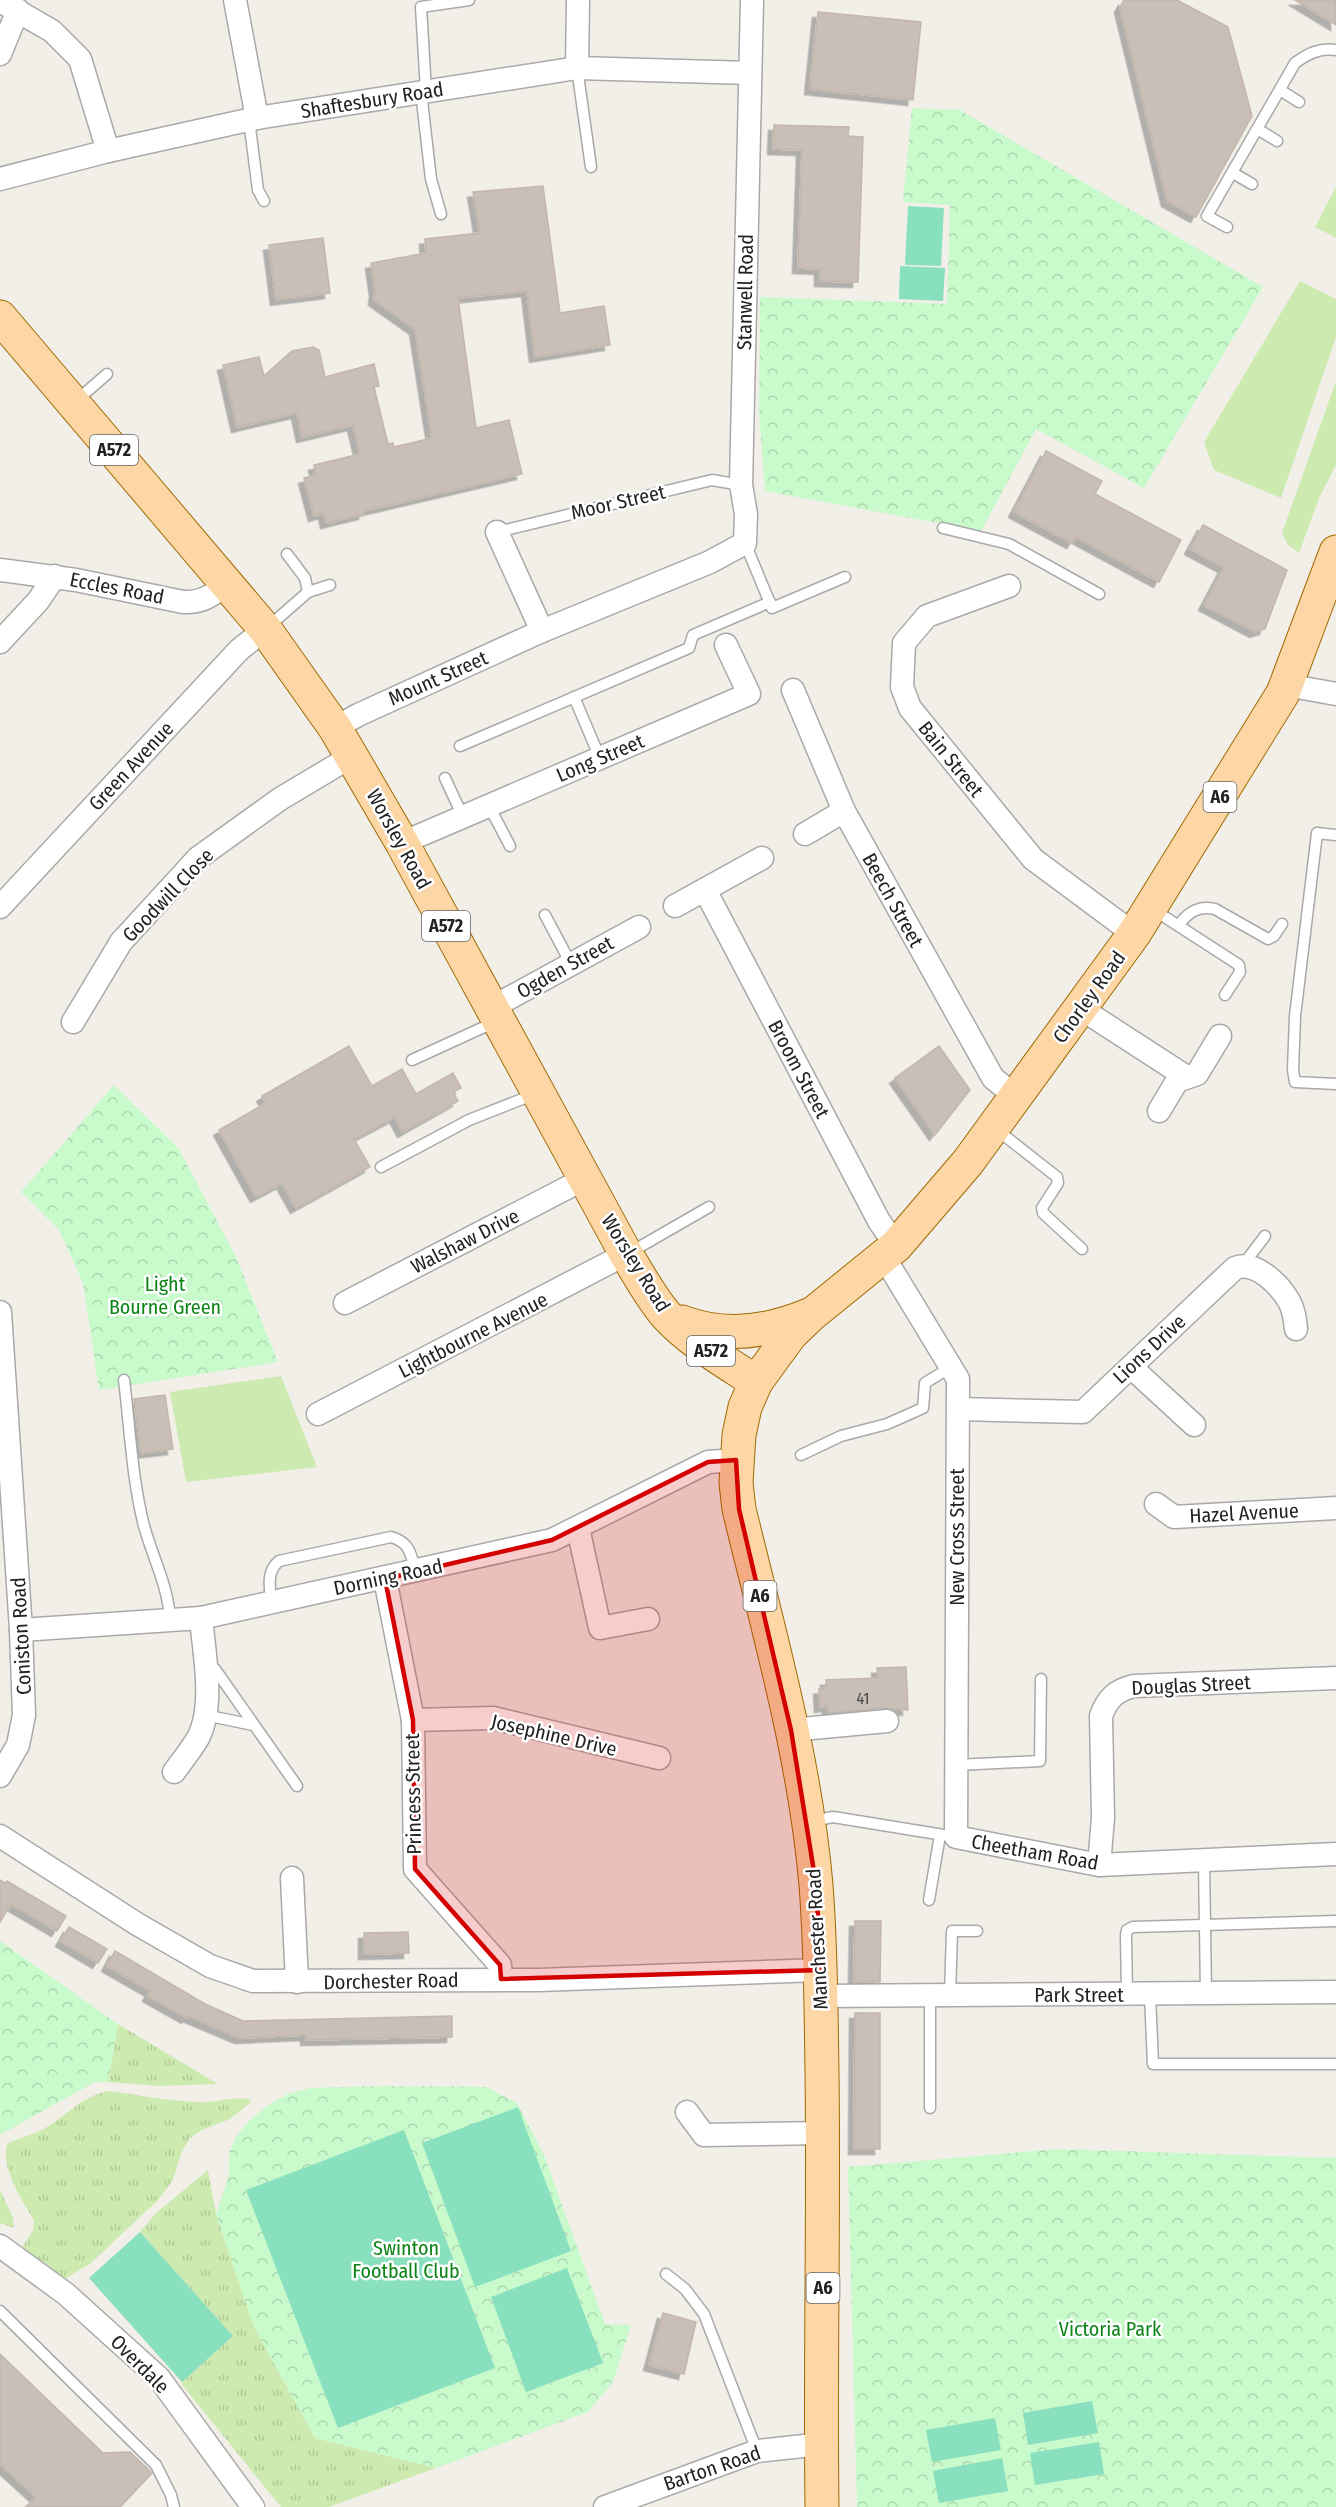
<svg xmlns="http://www.w3.org/2000/svg" width="1336" height="2507" font-family="'Fira Sans Condensed',sans-serif">
<style>
.grass{fill:url(#grass-tufts)}
.park{fill:url(#park-crowns)}
.garden{fill:#cdebb0}
.pitch{fill:#88e0be}
.building{fill:#c7bfb8;stroke:#c4b6ab;stroke-width:1.5;filter:url(#shadow)}
.lines{fill:none;stroke-linecap:round;stroke-linejoin:round}
.lane-casing{stroke:#a9a9a9;stroke-width:13}
.street-casing{stroke:#a9a9a9;stroke-width:25}
.primary-casing{stroke:#a06b00;stroke-width:35}
.lane{stroke:#fff;stroke-width:10}
.street{stroke:#fff;stroke-width:22}
.primary{stroke:#fcd6a4;stroke-width:33}
.marked{fill:#d40000;fill-opacity:0.2;stroke:#d40000;stroke-width:4.5;stroke-linejoin:round}
.labels{text-anchor:middle;dominant-baseline:central;stroke-width:5;stroke-linejoin:round;paint-order:stroke}
.number-label{font-size:16px;fill:#4b4948}
.shield{fill:#fff;stroke:#646464;stroke-width:1.5}
.shield-label{font-size:18px;font-weight:bold;fill:#222}
.street-label{font-size:20px;fill:#222;stroke:#fff}
.park-label{font-size:20px;fill:#0c8416;stroke:#fff}
</style>
<defs>
<pattern id="grass-tufts" width="24" height="20" patternUnits="userSpaceOnUse" patternTransform="scale(1.5)"><rect width="24" height="20" fill="#cdebb0"/><path d="M3 7l-1-3M5 7V3M7 7l1-3M15 17l-1-3M17 17v-4M19 17l1-3" fill="none" stroke="#b0c997"/></pattern>
<pattern id="park-crowns" width="20" height="18" patternUnits="userSpaceOnUse" patternTransform="scale(1.5)"><rect width="20" height="18" fill="#c8facc"/><path d="M2 6a3 3 0 1 1 6 0M12 15a3 3 0 1 1 6 0" fill="none" stroke="#acd6af"/></pattern>
<filter id="shadow"><feDropShadow dx="-5.5" dy="5.5" stdDeviation="0" flood-color="#0004"/></filter>
</defs>
<rect width="100%" height="100%" fill="#f2efe9"/>
<g class="grass">
<path d="M118 2024 218 2084 160 2086 108 2082Z"/>
<path d="M109 2091C140 2095 171 2102 202 2102 217 2102 235 2096 249 2099L251 2102 230 2119 202 2130 190 2138 182 2151 173 2180 158 2200 91 2263 63 2280 22 2248 33 2230 34 2220C22 2201 0 2166 7 2144 20 2137 34 2135 47 2127 69 2113 83 2096 109 2091Z"/>
<path d="M208 2170 216 2214 254 2327 315 2438 436 2468 329 2507H281L183 2386 182 2382 233 2336 140 2232 156 2213Z"/>
<path d="M0 2190 13 2218 14 2228 0 2223Z"/>
</g>
<g class="park">
<path d="M912 108 960 110 1263 287 1144 488 1036 429 981 531 765 491 759 413 760 297 947 304 950 205 903 202Z"/>
<path d="M114 1085 179 1149 236 1257 278 1362 99 1390 83 1283 59 1230 21 1192Z"/>
<path d="M0 1941 118 2024 108 2082H95L0 2135Z"/>
<path d="M383 2086 486 2087 517 2103 544 2155 605 2324 631 2325 613 2382 588 2412 436 2468 315 2438 254 2327 216 2214 229 2175V2153L236 2137 247 2123 268 2105 290 2093 311 2088Z"/>
<path d="M1058 2149 1336 2158V2507H857L848 2167Z"/>
</g>
<g class="garden">
<path d="M1336 187V238L1315 227Z"/>
<path d="M1300 281 1336 299V337L1281 498 1214 470 1204 442Z"/>
<path d="M1336 381V465L1319 498 1299 553 1288 545 1282 533Z"/>
<path d="M281 1376 317 1467 186 1482 170 1392Z"/>
</g>
<g class="pitch">
<path d="M908 206 944 208 941 266 905 265Z"/>
<path d="M900 266 945 268 943 301 899 299Z"/>
<path d="M518 2107 571 2251 475 2287 422 2143Z"/>
<path d="M404 2130 495 2368 338 2428 246 2190Z"/>
<path d="M140 2232 233 2336 182 2382 89 2278Z"/>
<path d="M567 2268 603 2363 526 2392 491 2297Z"/>
<path d="M1092 2401 1098 2433 1028 2445 1023 2413Z"/>
<path d="M995 2418 1001 2450 932 2462 926 2430Z"/>
<path d="M1099 2442 1104 2474 1035 2485 1030 2453Z"/>
<path d="M1002 2458 1008 2491 939 2503 933 2471Z"/>
</g>
<g class="building">
<path d="M1124 0H1177L1228 27 1252 116 1196 217 1167 201 1120 7Z"/>
<path d="M1295 0H1336V25Z"/>
<path d="M818 12 921 22 913 100 810 89Z"/>
<path d="M774 125 849 127 848 136 863 137 858 282 820 281V269L798 268 802 150 773 149Z"/>
<path d="M543 186 560 313 604 306 610 345 535 357 527 291 458 298 476 428 509 420 522 474 364 511V514L326 523 324 513 314 516 304 478 316 475 314 465 360 454 353 425 302 437 297 413 237 427 223 365 259 357 264 376 292 351 313 347 319 350 325 377 374 364 379 386 374 387 388 444 393 443 394 447 432 438 415 329 374 300 375 291 371 263 426 253 425 239 480 233 473 192Z"/>
<path d="M323 238 330 293 276 300 269 245Z"/>
<path d="M1046 451 1102 481 1095 494 1181 540 1159 582 1076 537 1072 543 1014 512Z"/>
<path d="M1203 525 1287 570 1265 629 1255 632 1204 605 1224 567 1190 549Z"/>
<path d="M349 1046 372 1086 402 1069 416 1094 453 1073 461 1088 453 1092 458 1101 403 1132 395 1117 354 1139 370 1167 296 1208 282 1183 256 1197 219 1130 266 1103 262 1096Z"/>
<path d="M939 1046 970 1090 935 1135 895 1078Z"/>
<path d="M165 1395 173 1449 141 1453 134 1399Z"/>
<path d="M906 1667 908 1710 886 1708 828 1713V1706L820 1707 819 1689 826 1688V1680L878 1678 877 1668Z"/>
<path d="M0 1880 5 1883 7 1881 66 1916 57 1931 11 1904 0 1922Z"/>
<path d="M855 1921H881L880 1982H854Z"/>
<path d="M69 1927 107 1949 98 1963 61 1941Z"/>
<path d="M408 1932 409 1953 364 1954V1933Z"/>
<path d="M115 1951 205 2004 243 2021 452 2016V2037L306 2040V2035L240 2038 188 2016 187 2018 148 1996 151 1991 107 1966Z"/>
<path d="M855 2013H880V2149H854Z"/>
<path d="M663 2313 696 2322 684 2374 649 2365Z"/>
<path d="M0 2354 103 2453 130 2452 152 2473 120 2507H26L36 2497 0 2464Z"/>
</g>
<g class="lines">
<g class="lane-casing">
<g id="lane">
<path d="M577 68 591 167"/>
<path d="M1280 90 1299 102"/>
<path d="M426 91 421 7 469 0"/>
<path d="M421 92 431 179 441 214"/>
<path d="M249 120 258 190 264 201"/>
<path d="M1259 130 1277 141"/>
<path d="M1233 173 1252 184"/>
<path d="M1227 227 1207 216 1295 63C1309 53 1319 48 1336 50"/>
<path d="M76 401 107 374"/>
<path d="M943 528 1009 544 1099 594"/>
<path d="M497 532 712 480 741 485"/>
<path d="M745 543 772 608 845 577"/>
<path d="M287 554 305 578 308 592"/>
<path d="M268 627 308 592 330 585"/>
<path d="M574 697 600 758"/>
<path d="M460 746 689 648 693 635 770 602"/>
<path d="M445 778 463 817"/>
<path d="M489 806 510 846"/>
<path d="M1336 835 1317 833 1295 1016 1293 1070 1295 1082 1336 1084"/>
<path d="M1154 910 1239 965 1240 972 1225 995"/>
<path d="M545 915 571 964"/>
<path d="M1179 925C1188 912 1199 905 1215 909L1268 939 1274 936 1282 924"/>
<path d="M412 1060 495 1022"/>
<path d="M996 1129 1057 1177 1058 1183 1042 1208 1043 1213 1082 1249"/>
<path d="M381 1167 469 1120 535 1094"/>
<path d="M629 1253 709 1207"/>
<path d="M1243 1265 1265 1236"/>
<path d="M124 1380C130 1428 132 1479 144 1526 153 1558 168 1586 170 1619"/>
<path d="M801 1455 841 1436 887 1424 923 1408 925 1383 951 1367"/>
<path d="M271 1602C270 1586 266 1572 279 1561L391 1537C410 1542 411 1555 416 1572"/>
<path d="M208 1669H215L297 1786"/>
<path d="M205 1715 253 1725"/>
<path d="M956 1765 1040 1761 1041 1679"/>
<path d="M812 1821 833 1817 956 1837"/>
<path d="M1204 1860 1206 1994"/>
<path d="M929 1900 940 1835"/>
<path d="M950 1995 952 1931H977"/>
<path d="M1127 1995 1126 1935 1127 1930 1133 1927 1336 1921"/>
<path d="M1150 1995 1153 2064H1336"/>
<path d="M930 2108V1995"/>
<path d="M666 2274 685 2289 704 2314 757 2451"/>
<path d="M0 2311 156 2465 171 2495 174 2507"/>
</g>
</g>
<g class="street-casing">
<g id="street">
<path d="M235 0 257 118"/>
<path d="M0 1 52 31 80 59 108 151"/>
<path d="M0 54 18 10"/>
<path d="M577 68 578 0"/>
<path d="M0 179 108 151 257 118 577 68 750 73"/>
<path d="M497 532 542 631"/>
<path d="M0 570 76 580 183 602C203 603 212 595 228 583"/>
<path d="M1009 586 927 616 904 643 902 687 910 708 1033 859 1134 934"/>
<path d="M0 642 38 601 55 576"/>
<path d="M1286 685 1336 694"/>
<path d="M793 690 844 811 993 1078 1015 1096"/>
<path d="M335 728 358 715 542 631 710 562 745 543 746 514 741 485 752 0"/>
<path d="M805 834 844 811"/>
<path d="M402 843 749 694 726 645"/>
<path d="M705 890 879 1221 896 1246"/>
<path d="M675 906 762 858"/>
<path d="M0 907 239 650 265 629"/>
<path d="M491 1008 639 927"/>
<path d="M1080 1008 1185 1076"/>
<path d="M73 1022 121 942 198 858 280 799 352 756"/>
<path d="M1159 1111 1177 1081 1197 1074 1220 1036"/>
<path d="M884 1257 958 1379 956 1837 1099 1865 1336 1854"/>
<path d="M345 1303 586 1178"/>
<path d="M0 1312 21 1630 24 1715 18 1745 0 1776"/>
<path d="M1131 1367 1194 1425"/>
<path d="M958 1409 1083 1412 1235 1268C1255 1260 1279 1284 1289 1301 1294 1310 1295 1319 1296 1329"/>
<path d="M318 1414 626 1254"/>
<path d="M1156 1504 1174 1517 1336 1508"/>
<path d="M578 1528 600 1628 648 1619"/>
<path d="M385 1579 413 1720 415 1869 500 1965 501 1979"/>
<path d="M21 1630 201 1618 552 1540 708 1462 736 1460"/>
<path d="M413 1720 493 1718 659 1758"/>
<path d="M791 1730 887 1721"/>
<path d="M174 1772C182 1761 191 1750 198 1738 215 1706 204 1653 201 1618"/>
<path d="M0 1836 137 1924 210 1966 253 1981 539 1980 821 1970"/>
<path d="M1099 1865 1103 1818 1101 1716C1107 1699 1116 1690 1134 1686L1336 1678"/>
<path d="M292 1878 297 1982"/>
<path d="M821 1996 1336 1992"/>
<path d="M687 2112 704 2135 823 2133"/>
<path d="M0 2246 66 2294 159 2378 253 2507"/>
<path d="M605 2507 757 2451 822 2444"/>
</g>
</g>
<g class="primary-casing">
<g id="primary">
<path d="M0 317 265 629 335 728 402 843 626 1254C639 1275 651 1298 667 1316 691 1342 726 1362 756 1382"/>
<path d="M682 1322C724 1338 768 1332 809 1315"/>
<path d="M822 2507C820 2362 824 2217 822 2072 821 2010 821 1948 816 1885 805 1758 769 1633 739 1509L736 1483 739 1435 745 1407 756 1382 791 1334 811 1315 896 1246 968 1162 1134 934 1283 693 1336 552"/>
</g>
</g>
<use href="#lane" class="lane"/>
<use href="#street" class="street"/>
<use href="#primary" class="primary"/>
</g>
<path class="marked" d="M736 1460 739 1509 791 1730 816 1884 821 1970 501 1979 500 1965 415 1869 413 1720 385 1579 552 1540 708 1462Z"/>
<g class="labels">
<g class="number-label">
<text x="863" y="1698">41</text>
</g>
<g class="shield">
<rect x="90" y="435" width="48" height="30" rx="4.5"/>
<rect x="1203.5" y="782" width="33" height="30" rx="4.5"/>
<rect x="422" y="911" width="48" height="30" rx="4.5"/>
<rect x="687" y="1336" width="48" height="30" rx="4.5"/>
<rect x="743.5" y="1581" width="33" height="30" rx="4.5"/>
<rect x="806.5" y="2273" width="33" height="30" rx="4.5"/>
</g>
<g class="shield-label">
<text x="114" y="450">A572</text>
<text x="1220" y="797">A6</text>
<text x="446" y="926">A572</text>
<text x="711" y="1351">A572</text>
<text x="760" y="1596">A6</text>
<text x="823" y="2288">A6</text>
</g>
<g class="street-label">
<text transform="translate(372 100) rotate(-9)">Shaftesbury Road</text>
<text transform="translate(745 292) rotate(-89)">Stanwell Road</text>
<text transform="translate(618 502) rotate(-13)">Moor Street</text>
<text transform="translate(117 588) rotate(11)">Eccles Road</text>
<text transform="translate(438 678) rotate(-24)">Mount Street</text>
<text transform="translate(600 758) rotate(-23)">Long Street</text>
<text transform="translate(951 759) rotate(51)">Bain Street</text>
<text transform="translate(131 766) rotate(-47)">Green Avenue</text>
<text transform="translate(399 839) rotate(61)">Worsley Road</text>
<text transform="translate(168 895) rotate(-46)">Goodwill Close</text>
<text transform="translate(893 900) rotate(61)">Beech Street</text>
<text transform="translate(565 967) rotate(-29)">Ogden Street</text>
<text transform="translate(1089 997) rotate(-54)">Chorley Road</text>
<text transform="translate(799 1069) rotate(62)">Broom Street</text>
<text transform="translate(465 1241) rotate(-27)">Walshaw Drive</text>
<text transform="translate(636 1263) rotate(58)">Worsley Road</text>
<text transform="translate(473 1335) rotate(-27)">Lightbourne Avenue</text>
<text transform="translate(1149 1349) rotate(-43)">Lions Drive</text>
<text transform="translate(1244 1513) rotate(-3)">Hazel Avenue</text>
<text transform="translate(957 1537) rotate(-90)">New Cross Street</text>
<text transform="translate(388 1577) rotate(-12)">Dorning Road</text>
<text transform="translate(21 1636) rotate(-93)">Coniston Road</text>
<text transform="translate(1191 1685) rotate(-3)">Douglas Street</text>
<text transform="translate(554 1735) rotate(13)">Josephine Drive</text>
<text transform="translate(413 1794) rotate(-91)">Princess Street</text>
<text transform="translate(1035 1852) rotate(10)">Cheetham Road</text>
<text transform="translate(817 1939) rotate(-93)">Manchester Road</text>
<text transform="translate(391 1981) rotate(-1)">Dorchester Road</text>
<text x="1079" y="1995">Park Street</text>
<text transform="translate(140 2364) rotate(45)">Overdale</text>
<text transform="translate(712 2468) rotate(-19)">Barton Road</text>
</g>
<g class="park-label">
<text x="165" y="1284">Light<tspan x="165" dy="23">Bourne Green</tspan></text>
<text x="406" y="2248">Swinton<tspan x="406" dy="23">Football Club</tspan></text>
<text x="1110" y="2329">Victoria Park</text>
</g>
</g>
</svg>
